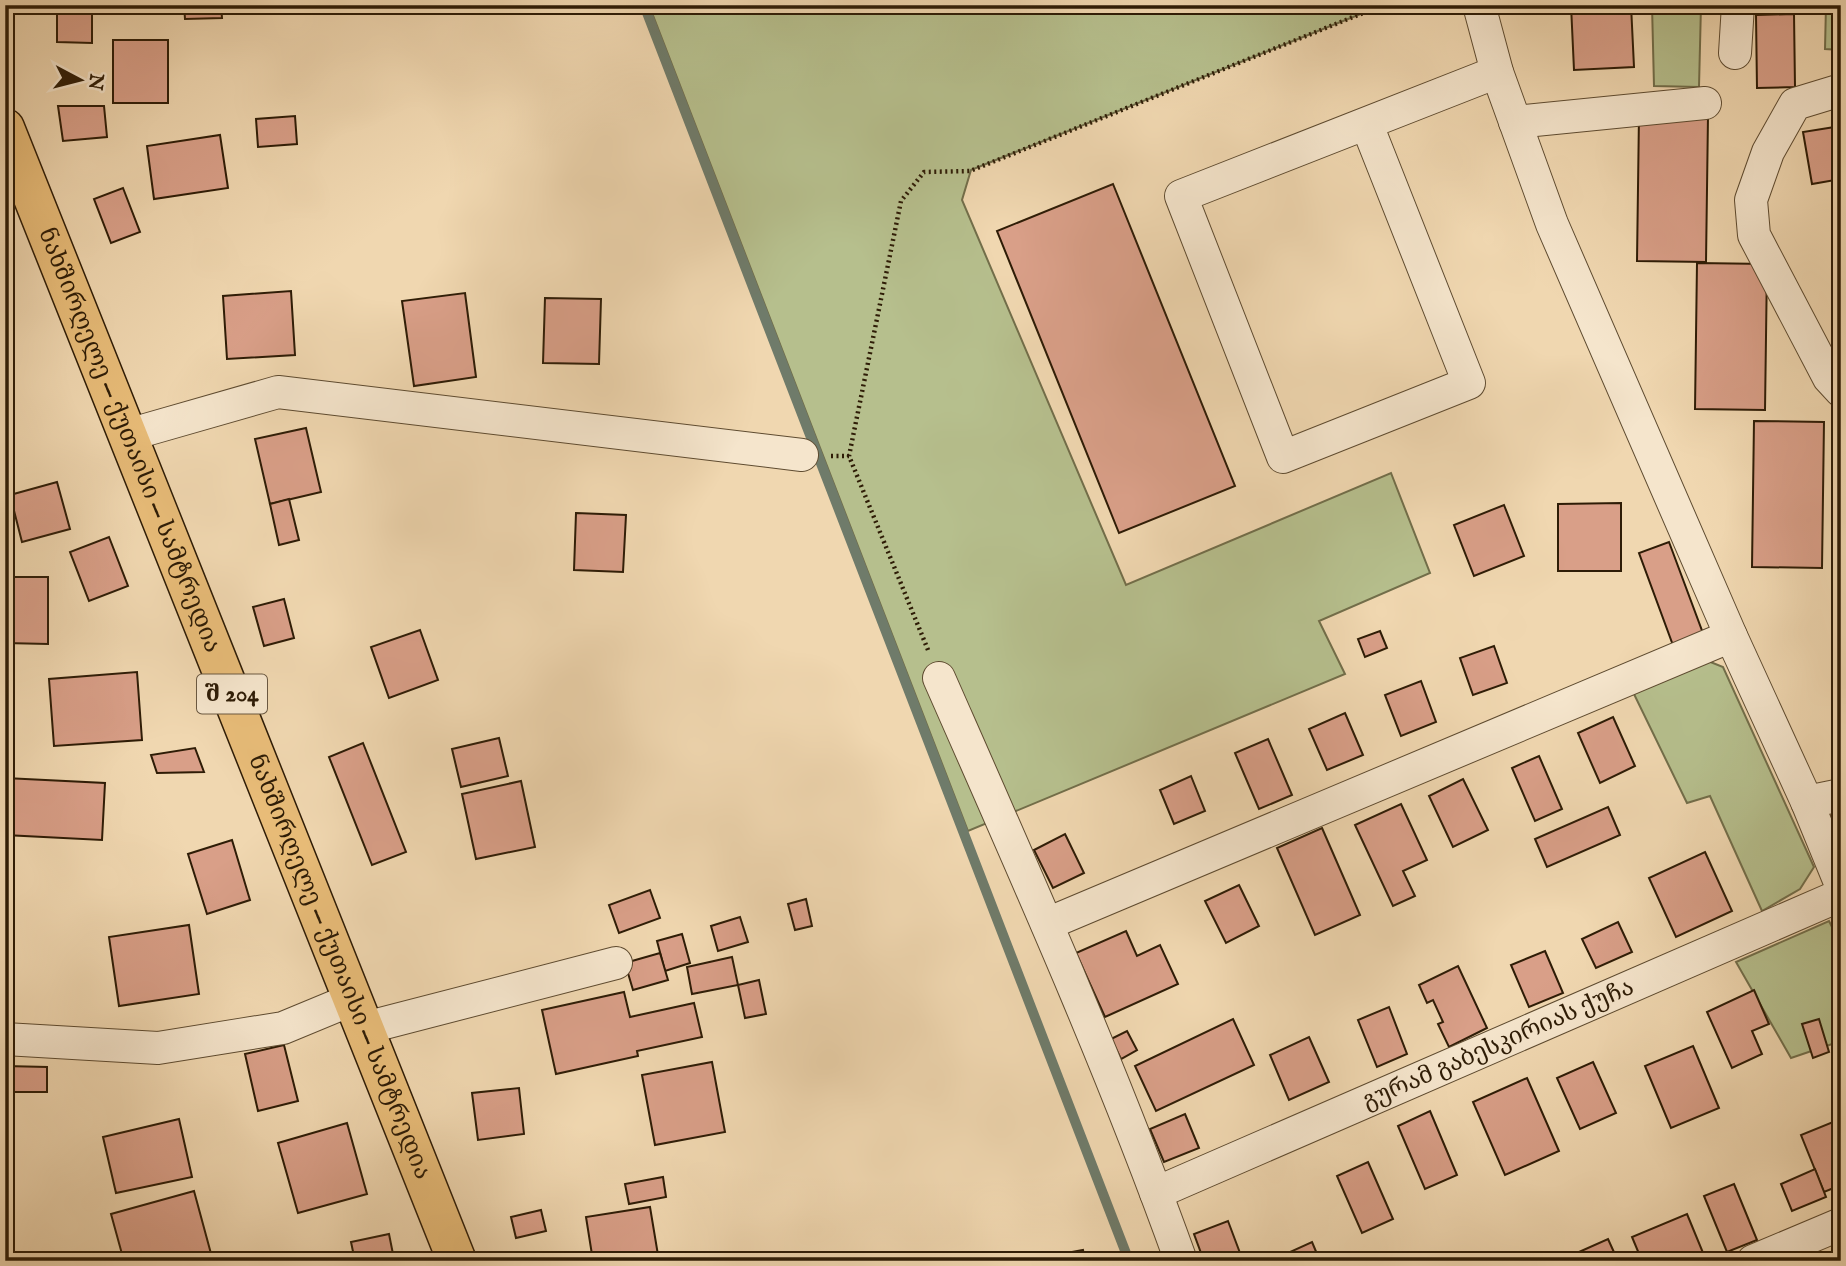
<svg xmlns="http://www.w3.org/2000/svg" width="1846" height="1266" font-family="'IM FELL English','Noto Serif Georgian',serif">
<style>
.green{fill:#b6bf8d;stroke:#726e4a;stroke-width:2}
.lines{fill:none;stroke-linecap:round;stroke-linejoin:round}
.stream{stroke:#6f7b6a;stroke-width:10}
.building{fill:#d99f88;stroke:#2e1c06;stroke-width:2}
.minor-casing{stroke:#5e4b30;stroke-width:34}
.major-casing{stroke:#2e1c06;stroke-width:41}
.path{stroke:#2e1c06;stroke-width:4.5;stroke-dasharray:2 3.5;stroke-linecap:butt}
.minor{stroke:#f5e5cc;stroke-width:32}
.major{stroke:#e8bc78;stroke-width:38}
.labels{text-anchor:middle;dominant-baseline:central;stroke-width:7;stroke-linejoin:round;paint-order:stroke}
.shield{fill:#f5e5cc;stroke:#6a5841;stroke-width:2}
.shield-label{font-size:23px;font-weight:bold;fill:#2e1c06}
.street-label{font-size:24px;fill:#2e1c06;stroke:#f5e5cc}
</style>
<rect width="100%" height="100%" fill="#f0d7b0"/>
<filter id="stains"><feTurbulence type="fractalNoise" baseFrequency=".00286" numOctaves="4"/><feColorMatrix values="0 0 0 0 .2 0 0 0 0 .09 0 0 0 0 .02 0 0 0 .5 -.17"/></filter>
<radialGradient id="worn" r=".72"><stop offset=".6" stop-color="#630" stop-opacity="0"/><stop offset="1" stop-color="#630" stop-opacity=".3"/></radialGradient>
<g class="green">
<path d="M649 5H1383L971 170 962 200 1126 585 1391 473 1430 573 1319 621 1345 674 968 831Z"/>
<path d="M1652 5H1701L1699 87 1654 86Z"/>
<path d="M1826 5H1841V50L1825 49Z"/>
<path d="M1703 659 1723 667 1814 867 1800 889 1762 911 1710 796 1687 803 1632 690Z"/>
<path d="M1829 921 1841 945V1041L1791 1058 1736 962Z"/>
</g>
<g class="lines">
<path class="stream" d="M644 5 1129 1261"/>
</g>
<g class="building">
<path d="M57 5H92V43L57 42Z"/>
<path d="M184 5H221L222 18 185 19Z"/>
<path d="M1571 5H1631L1634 67 1574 70Z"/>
<path d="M1794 14 1795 87 1757 88 1756 15Z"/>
<rect x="113" y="40" width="55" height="63"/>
<path d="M58 106H104L107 137 63 141Z"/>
<path d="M1639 115 1708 116 1706 262 1637 261Z"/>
<path d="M295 116 297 144 258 147 256 119Z"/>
<path d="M1841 126V179L1812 184 1803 132Z"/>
<path d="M220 135 228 188 154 199 147 146Z"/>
<path d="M1113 184 1235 486 1119 533 997 231Z"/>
<path d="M123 188 140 232 111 243 94 199Z"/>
<path d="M1697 263 1767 264 1765 410 1695 409Z"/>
<path d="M291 291 295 355 227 359 223 296Z"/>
<path d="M465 293 476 377 414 386 402 301Z"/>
<path d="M545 298 601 299 599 364 543 363Z"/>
<path d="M1754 421 1824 422 1822 568 1752 567Z"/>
<path d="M306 428 321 492 270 504 255 439Z"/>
<path d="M57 482 70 529 22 542 10 495Z"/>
<path d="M289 499 299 540 279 545 270 504Z"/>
<path d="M1621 503V571H1558V504Z"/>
<path d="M1504 505 1524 556 1474 576 1454 525Z"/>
<path d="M576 513 626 515 623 572 574 570Z"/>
<path d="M109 537 128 586 89 601 70 552Z"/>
<path d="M1669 542 1704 636 1674 648 1639 553Z"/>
<path d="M1837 568H1841V714H1835Z"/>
<path d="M5 577H48V644L5 643Z"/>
<path d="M284 599 294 638 264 646 253 607Z"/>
<path d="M420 630 438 680 389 698 371 647Z"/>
<path d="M1380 631 1387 648 1365 657 1358 639Z"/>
<path d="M1494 646 1507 683 1473 695 1460 658Z"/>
<path d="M137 672 142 740 54 746 49 679Z"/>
<path d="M1421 681 1436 722 1401 736 1385 695Z"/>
<path d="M1345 713 1363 755 1327 770 1309 729Z"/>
<path d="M1613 717 1635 766 1600 783 1578 733Z"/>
<path d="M499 738 508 776 461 787 452 749Z"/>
<path d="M1268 739 1292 795 1259 809 1235 753Z"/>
<path d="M363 743 406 852 372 865 329 757Z"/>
<path d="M195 748 204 772 157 773 151 755Z"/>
<path d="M1539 756 1562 809 1535 821 1512 768Z"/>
<path d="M1191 776 1205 811 1174 824 1160 790Z"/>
<path d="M5 778 105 783 102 840 5 835Z"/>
<path d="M1463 779 1488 830 1453 847 1429 796Z"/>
<path d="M521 781 535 847 476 859 462 794Z"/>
<path d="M1401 804 1427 860 1403 871 1415 896 1393 906 1355 825Z"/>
<path d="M1608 807 1620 835 1547 867 1535 839Z"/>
<path d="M1322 828 1360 915 1315 935 1277 848Z"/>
<path d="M1065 834 1084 873 1053 888 1034 850Z"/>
<path d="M232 840 250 900 207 914 188 854Z"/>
<path d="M1705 852 1732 911 1676 937 1649 878Z"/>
<path d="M1239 885 1259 926 1226 943 1205 901Z"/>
<path d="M650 890 660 918 619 933 609 905Z"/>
<path d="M806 899 812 926 795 930 788 904Z"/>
<path d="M740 917 748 942 718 951 711 926Z"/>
<path d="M1618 922 1632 952 1596 968 1582 939Z"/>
<path d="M189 925 199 994 119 1006 109 937Z"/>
<path d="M1126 931 1137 956 1160 945 1178 984 1105 1017 1076 953Z"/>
<path d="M682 934 690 963 665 971 657 941Z"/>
<path d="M1545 951 1563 993 1529 1007 1511 965Z"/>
<path d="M660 953 668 980 633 990 625 963Z"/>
<path d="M732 957 738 985 692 994 687 967Z"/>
<path d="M1458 966 1487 1028 1449 1047 1438 1024 1443 1022 1433 1000 1427 1003 1419 985Z"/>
<path d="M759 980 766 1014 745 1018 738 985Z"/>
<path d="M1754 990 1769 1024 1752 1031 1762 1054 1732 1068 1707 1012Z"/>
<path d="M624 992 630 1017 694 1003 702 1037 637 1051 638 1056 556 1074 542 1010Z"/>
<path d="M1389 1007 1407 1054 1377 1067 1358 1020Z"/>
<path d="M1233 1019 1254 1065 1156 1111 1135 1066Z"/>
<path d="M1819 1019 1829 1052 1813 1058 1802 1024Z"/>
<path d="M1127 1031 1137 1050 1121 1059 1111 1039Z"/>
<path d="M1309 1037 1329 1082 1289 1100 1270 1055Z"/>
<path d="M284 1045 298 1101 258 1111 245 1054Z"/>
<path d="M1693 1046 1719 1108 1671 1128 1645 1066Z"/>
<path d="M712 1062 725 1132 655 1145 642 1075Z"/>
<path d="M1593 1062 1616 1113 1580 1129 1557 1078Z"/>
<path d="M5 1066 47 1067V1092H5Z"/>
<path d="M1527 1078 1559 1151 1505 1175 1473 1102Z"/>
<path d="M519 1088 524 1134 478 1140 472 1093Z"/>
<path d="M1430 1111 1457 1175 1425 1189 1398 1126Z"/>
<path d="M1185 1114 1199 1148 1164 1162 1150 1129Z"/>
<path d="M179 1119 192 1177 116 1193 103 1137Z"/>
<path d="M1833 1122 1841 1141V1185L1824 1192 1801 1135Z"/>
<path d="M347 1123 367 1194 298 1213 278 1143Z"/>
<path d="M1368 1162 1393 1219 1362 1233 1337 1176Z"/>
<path d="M1815 1169 1826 1197 1792 1211 1781 1184Z"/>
<path d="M663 1177 666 1197 629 1204 625 1184Z"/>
<path d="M1734 1184 1757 1240 1727 1252 1704 1196Z"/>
<path d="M194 1191 213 1261H102L122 1254 111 1214Z"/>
<path d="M650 1207 659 1261H593L586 1217Z"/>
<path d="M541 1210 546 1231 516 1238 511 1217Z"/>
<path d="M1687 1214 1706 1260 1642 1261 1632 1237Z"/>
<path d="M1228 1221 1243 1261H1204L1194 1234Z"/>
<path d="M389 1234 394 1259 355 1261 351 1242Z"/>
<path d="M1608 1239 1618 1261H1561V1260Z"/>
<path d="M1312 1242 1320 1261H1270Z"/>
<path d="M1083 1250 1085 1261H1024Z"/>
</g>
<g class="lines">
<g class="minor-casing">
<g id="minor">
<path d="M1479 5 1497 72 1552 224 1731 636 1807 802 1841 885"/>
<path d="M1735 53 1738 5"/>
<path d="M1841 90 1795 104 1768 152 1751 200 1754 235 1829 378 1841 391"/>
<path d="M1515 122 1705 103"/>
<path d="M1367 125 1469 383 1283 457 1181 196 1497 72"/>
<path d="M128 435 278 392 802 455"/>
<path d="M939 678C1024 871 1110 1063 1181 1261"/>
<path d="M1807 802 1841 795"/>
<path d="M1047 924 1731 636"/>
<path d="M365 1028 616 963"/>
<path d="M5 1039 158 1048 283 1028 353 999"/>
<path id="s1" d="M1156 1193 1841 895"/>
<path d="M1753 1261 1841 1224"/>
</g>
</g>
<g class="major-casing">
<g id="major">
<path id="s2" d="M5 128 457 1261"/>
</g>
</g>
<g class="path">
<path d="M831 456H849"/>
<path d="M928 650 849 456 901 201 924 172 970 171 1383 5"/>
</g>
<use href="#minor" class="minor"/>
<use href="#major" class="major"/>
</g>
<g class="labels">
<rect class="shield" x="197" y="674.5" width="70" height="39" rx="5"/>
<g class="shield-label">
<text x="232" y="694">შ 204</text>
</g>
<g class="street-label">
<text stroke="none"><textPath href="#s2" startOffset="336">ნახშირღელე — ქუთაისი — სამტრედია</textPath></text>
<text stroke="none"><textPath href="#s2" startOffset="903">ნახშირღელე — ქუთაისი — სამტრედია</textPath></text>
<text stroke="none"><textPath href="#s1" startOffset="373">გურამ გაბესკირიას ქუჩა</textPath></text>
</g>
</g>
<rect width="1846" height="1266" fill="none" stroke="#f0d7b0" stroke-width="28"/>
<rect x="7" y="7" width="1832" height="1252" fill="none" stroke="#2e1c06" stroke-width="3.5"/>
<rect x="14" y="14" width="1818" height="1238" fill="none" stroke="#2e1c06" stroke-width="2"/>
<g transform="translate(80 80) rotate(97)" stroke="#f5e5cc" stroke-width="5" paint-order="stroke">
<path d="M0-5L12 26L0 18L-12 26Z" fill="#2e1c06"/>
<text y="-10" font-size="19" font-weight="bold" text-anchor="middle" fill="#2e1c06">N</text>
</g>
<rect width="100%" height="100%" filter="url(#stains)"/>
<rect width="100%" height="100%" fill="url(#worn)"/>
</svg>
